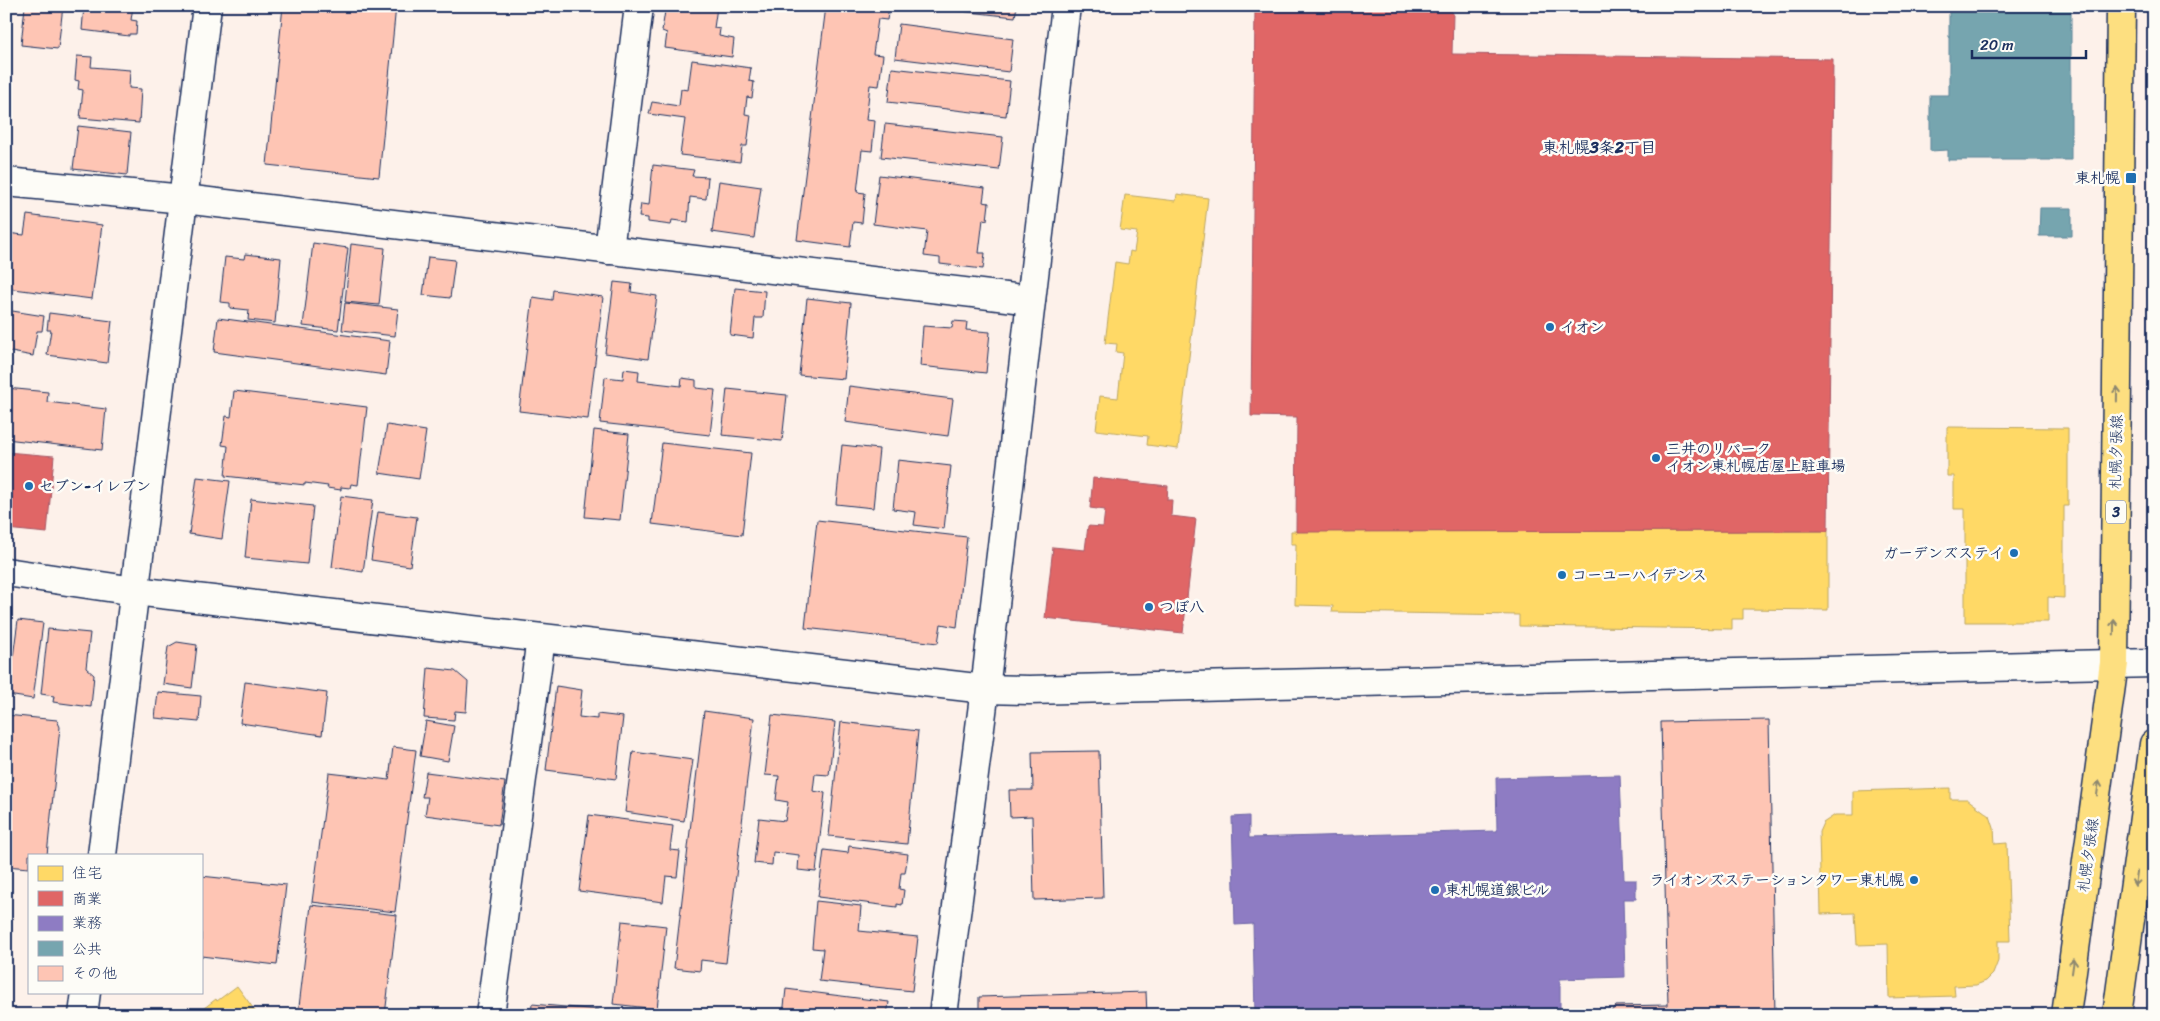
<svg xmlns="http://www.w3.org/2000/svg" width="2160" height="1021" font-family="Sriracha,'Klee One',sans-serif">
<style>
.homes{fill:#ffd966;stroke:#bba664}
.shops{fill:#e06666;stroke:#a55664}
.offices{fill:#8e7cc3;stroke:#6c65a5}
.public{fill:#76a5af;stroke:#5b8297}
.building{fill:#fec5b4;stroke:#1b2f5e}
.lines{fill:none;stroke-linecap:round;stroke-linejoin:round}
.street-casing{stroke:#1b2f5e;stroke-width:31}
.secondary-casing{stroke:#1b2f5e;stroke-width:31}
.primary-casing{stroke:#1b2f5e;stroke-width:31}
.street{stroke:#fdfcf7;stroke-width:28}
.secondary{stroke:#fdfcf7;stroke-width:28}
.primary{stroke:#fddf80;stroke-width:28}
.oneway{stroke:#8c876f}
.poi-dot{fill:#1f6fb2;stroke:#fdfcf7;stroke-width:2}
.labels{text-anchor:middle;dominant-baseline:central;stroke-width:5;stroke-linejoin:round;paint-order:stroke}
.shield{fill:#fdfcf7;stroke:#5f6c8c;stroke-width:1}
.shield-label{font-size:14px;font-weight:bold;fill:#1b2f5e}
.poi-label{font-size:15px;font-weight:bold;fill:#1b2f5e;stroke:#fdfcf7;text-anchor:start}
.street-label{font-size:15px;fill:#1b2f5e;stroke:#fdfcf7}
.neighbourhood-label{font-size:16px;font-weight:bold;fill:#1b2f5e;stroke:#fdfcf7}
</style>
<rect width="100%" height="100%" fill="#fdf1ea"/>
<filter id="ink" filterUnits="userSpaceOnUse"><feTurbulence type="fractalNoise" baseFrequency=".02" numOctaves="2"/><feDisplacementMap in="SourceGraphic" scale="10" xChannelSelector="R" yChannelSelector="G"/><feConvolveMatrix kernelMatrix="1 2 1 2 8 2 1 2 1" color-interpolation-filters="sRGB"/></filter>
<g filter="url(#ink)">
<g class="homes">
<path d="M1177 194 1208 198 1178 449 1147 445 1148 436 1096 430 1100 396 1118 398 1123 353 1116 352 1117 344 1105 343 1115 262 1128 264 1130 251 1134 252 1137 232 1120 230 1125 195 1176 201Z"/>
<path d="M1947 427 2068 428V506H2064V598L2048 597V622H1965V509H1954V476H1947Z"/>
<path d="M1291 531H1828V610L1743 609V619H1732V629L1519 626V615L1332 612 1333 606 1295 605 1296 544H1291Z"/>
<path d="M1950 788V799H1967L1990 816 1994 828 1995 844 2007 843 2010 941H1998V961L1993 974 1986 981 1976 985 1954 986 1955 996 1889 998 1888 944 1857 945 1855 913 1821 914 1819 832 1823 823 1835 815H1853V791Z"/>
<path d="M237 986 258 1015H195L216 999 217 1001Z"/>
</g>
<g class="shops">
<path d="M1257 6H1446L1453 13 1452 54 1833 59 1828 531 1296 532 1297 417 1251 416 1255 8Z"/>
<path d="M1737 6H1778L1777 10Z"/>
<path d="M6 452 54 456 47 533 6 529Z"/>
<path d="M1093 478 1168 486 1167 500H1172L1171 516 1196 519 1183 633 1045 618 1053 547 1085 550 1088 526 1103 527 1105 510 1090 508Z"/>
</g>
<path class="offices" d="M1620 775 1624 880H1636V899H1623L1625 977 1560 979V1013L1255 1015 1253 924 1235 925 1232 817 1249 816V838L1497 831 1496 778Z"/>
<g class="public">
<path d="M1949 6H2071V160H1948V150L1930 151V95H1949Z"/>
<path d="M2040 208H2072V236H2039Z"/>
</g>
<g class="building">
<path d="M25 6H63L58 49 21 45Z"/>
<path d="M84 6H133L131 20 137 21 136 34H129V36L82 30Z"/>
<path d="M283 6H396L379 177 267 165Z"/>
<path d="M669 6 717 7 714 28 720 29 719 36 734 39 732 57 665 48 667 33 662 31 665 11H669Z"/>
<path d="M826 6H889L887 20 878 19 873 54 883 55 879 86 870 85 866 120 875 121 872 151 862 150 857 192 865 193 862 223 853 222 850 247 797 240Z"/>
<path d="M914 6H1017L1015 17Z"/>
<path d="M899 24 1013 39 1009 72 895 58Z"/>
<path d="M77 56 92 57 91 67 130 70 129 88 141 89 139 123 80 118 83 90 78 89 79 81 75 80Z"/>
<path d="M692 60 751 68 749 81 754 82 752 98 747 97 745 114 751 115 747 146H742L740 162 680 155 685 119 649 114 652 102 679 106 681 89 688 90Z"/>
<path d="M892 68 1010 81 1006 116 888 102Z"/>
<path d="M885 124 1003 137 999 170 881 157Z"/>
<path d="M78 126 131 132 127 175 73 169Z"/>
<path d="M653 165 694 170 692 176 708 177 706 199 690 197 688 222 672 220 671 225 648 222V218L639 217 641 204 649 205Z"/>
<path d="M879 175 985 188 983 202 989 203 987 220 983 219 979 253H985L983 269 940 264V258L924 256 927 231 873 224Z"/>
<path d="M719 181 761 187 754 238 712 232Z"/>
<path d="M27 215 102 225 92 299 6 288V233L24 235Z"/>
<path d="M313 243 348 248 338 330 303 326Z"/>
<path d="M351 244 385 248 379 305 345 302Z"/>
<path d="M245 254 281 258 275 323 248 320 249 310 230 308V303L220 302 225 257 244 259Z"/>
<path d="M428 257 455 260 450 298 423 295Z"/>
<path d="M614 282 632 284 631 292 657 296 648 359 605 353Z"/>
<path d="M735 288 765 291 763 318H755L753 338 730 335Z"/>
<path d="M553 290 603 297 588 419 519 411 533 297 552 300Z"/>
<path d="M807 298 851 303 844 379 799 375Z"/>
<path d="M345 303 398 309 395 336 342 330Z"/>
<path d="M6 310 44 316 42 331H37L33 356 6 351Z"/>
<path d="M49 313 112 321 107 363 47 355 51 330H47Z"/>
<path d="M218 318 390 341 386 375 214 352Z"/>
<path d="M953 321 967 322 966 330 990 332 986 373 920 366 923 326 952 328Z"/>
<path d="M624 369 639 371 638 381 681 386 682 378 696 380V388L715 390 710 435 600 423 605 377 623 379Z"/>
<path d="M849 386 953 399 948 436 845 422Z"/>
<path d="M6 388 48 392 47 402 106 409 102 450 6 439Z"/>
<path d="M727 389 787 395 782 441 722 435Z"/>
<path d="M234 391 367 407 358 485 351 484 350 488 341 487V490L327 488 328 486 305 483V485L225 476 228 446 222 445 226 416 231 417Z"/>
<path d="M387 425 426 431 419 479 379 473Z"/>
<path d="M594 430 629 434 620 520 585 517Z"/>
<path d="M662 443 751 453 742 535 652 524Z"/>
<path d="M842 445 879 449 873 508 836 504Z"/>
<path d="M898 460 951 466 944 529 914 525 916 512 893 509Z"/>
<path d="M197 477 230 481 222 539 189 534Z"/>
<path d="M341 496 373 500 363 572 332 567Z"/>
<path d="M251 499 313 506 307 564 245 558Z"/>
<path d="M378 512 417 517 410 566 371 560Z"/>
<path d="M817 520 967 537 957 627 941 624 938 643 805 628Z"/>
<path d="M18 620 43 623 33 699 8 695Z"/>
<path d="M48 629 90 633 86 668 94 675 91 707 53 702 54 696 41 694Z"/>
<path d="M177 642 197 645 192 688 163 684 168 647Z"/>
<path d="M428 668 455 671 468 682 466 712 455 711 454 720 424 718Z"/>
<path d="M245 682 327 693 322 735 240 723Z"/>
<path d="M556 686 582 690 579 717 597 719V714L623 717 616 779 546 770Z"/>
<path d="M158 692 201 696 199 722 155 718Z"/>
<path d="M704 711 754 718 726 963 701 960 700 971 674 968Z"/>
<path d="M6 715 57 720 60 727 47 855H29V868L6 866Z"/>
<path d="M772 715 835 722 829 775 815 774 813 791 825 793 816 872 798 870 799 855 773 852 772 865 754 863 759 818 785 821 788 802 776 800 779 776 765 775Z"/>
<path d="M1769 720 1775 1015H1608L1616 1006 1668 1005 1661 722Z"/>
<path d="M426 721 454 726 448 761 420 756Z"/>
<path d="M841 722 918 731 907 844 829 836Z"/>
<path d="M393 747 416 750 395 912 312 902 329 773 389 780Z"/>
<path d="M1099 751 1103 898 1034 900 1032 816 1010 817 1009 790H1033L1032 752Z"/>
<path d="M633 752 693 760 684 821 625 812Z"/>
<path d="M426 772 505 782 499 825 425 815 428 797H422Z"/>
<path d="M589 815 673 826 670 850 680 851 677 877 666 876 663 902 579 891Z"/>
<path d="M849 846 908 854 905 873H901L899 889 904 890 902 905 897 904V907L818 897 824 850 848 853Z"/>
<path d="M201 876 286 885 277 965 201 956Z"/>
<path d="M816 901 861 906 859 931 918 937 912 991 819 981 823 949 812 948Z"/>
<path d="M311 905 397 915 385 1015H298Z"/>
<path d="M622 921 666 926 657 1009 613 1004Z"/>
<path d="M786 989 889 1002 887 1015H783Z"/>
<path d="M1146 992 1147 1015H979V997Z"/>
<path d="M532 1004 599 1010V1015H531Z"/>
</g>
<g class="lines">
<g class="street-casing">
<g id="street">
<path d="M6 182 184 199 1031 300"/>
<path d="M609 250 639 6"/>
<path d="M102 855 207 6"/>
<path d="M83 1015 86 992"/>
<path d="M490 1015 541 638"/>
</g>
</g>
<g class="secondary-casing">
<g id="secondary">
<path d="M6 572 135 591 985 689 1029 690 2154 663"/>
<path d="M943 1015 985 689 1066 6"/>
</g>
</g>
<g class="primary-casing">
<g id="primary">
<path d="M2066 1015 2114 663 2121 6"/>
<path d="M2117 1015 2154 744"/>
</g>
</g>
<use href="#street" class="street"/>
<use href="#secondary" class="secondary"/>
<use href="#primary" class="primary"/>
</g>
<defs><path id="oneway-shaft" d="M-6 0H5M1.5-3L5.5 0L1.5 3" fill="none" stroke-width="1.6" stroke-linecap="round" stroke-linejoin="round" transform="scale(1.25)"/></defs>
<g class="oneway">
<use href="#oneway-shaft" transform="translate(2117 394) rotate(-89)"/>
<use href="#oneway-shaft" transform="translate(2114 627) rotate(-89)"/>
<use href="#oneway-shaft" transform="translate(2098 788) rotate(-82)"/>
<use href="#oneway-shaft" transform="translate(2136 879) rotate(98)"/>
<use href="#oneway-shaft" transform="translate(2073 966) rotate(-82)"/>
</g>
</g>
<g class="poi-dot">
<rect x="2125" y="172" width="12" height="12" rx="2.5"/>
<circle cx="1550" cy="327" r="5"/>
<circle cx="1656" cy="458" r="5"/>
<circle cx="29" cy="486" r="5"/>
<circle cx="2014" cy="553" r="5"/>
<circle cx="1562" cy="575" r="5"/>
<circle cx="1149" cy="607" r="5"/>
<circle cx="1914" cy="880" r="5"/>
<circle cx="1435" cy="890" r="5"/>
</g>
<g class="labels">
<rect class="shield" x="2106" y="500.5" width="20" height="23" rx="4"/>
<g class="shield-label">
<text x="2116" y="512">3</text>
</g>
<g class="poi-label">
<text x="2120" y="178" text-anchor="end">東札幌</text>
<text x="1560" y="327">イオン</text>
<text x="1666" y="449">三井のリパーク<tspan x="1666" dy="17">イオン東札幌店屋上駐車場</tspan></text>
<text x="39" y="486">セブン-イレブン</text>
<text x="2004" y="553" text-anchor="end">ガーデンズステイ</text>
<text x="1572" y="575">コーユーハイデンス</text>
<text x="1159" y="607">つぼ八</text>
<text x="1904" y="880" text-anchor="end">ライオンズステーションタワー東札幌</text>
<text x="1445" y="890">東札幌道銀ビル</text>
</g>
<g class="street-label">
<text transform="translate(2116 452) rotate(-89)">札幌夕張線</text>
<text transform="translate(2088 855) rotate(-82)">札幌夕張線</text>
</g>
<g class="neighbourhood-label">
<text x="1599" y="147">東札幌3条2丁目</text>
</g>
</g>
<rect width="2160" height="1021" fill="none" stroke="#fdfcf7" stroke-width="25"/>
<rect x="12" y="12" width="2135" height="996" fill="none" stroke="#1b2f5e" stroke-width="2" filter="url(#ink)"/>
<rect x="28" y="854" width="175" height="140" fill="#fdfcf7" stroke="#a3aaba"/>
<rect x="38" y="866" width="25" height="15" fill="#ffd966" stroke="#a3aaba"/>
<text x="72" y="878" font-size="15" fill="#1b2f5e">住宅</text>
<rect x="38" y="891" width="25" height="15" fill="#e06666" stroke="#a3aaba"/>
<text x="72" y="904" font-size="15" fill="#1b2f5e">商業</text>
<rect x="38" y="916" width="25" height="15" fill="#8e7cc3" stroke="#a3aaba"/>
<text x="72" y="928" font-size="15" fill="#1b2f5e">業務</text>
<rect x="38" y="941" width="25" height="15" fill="#76a5af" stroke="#a3aaba"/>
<text x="72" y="954" font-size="15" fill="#1b2f5e">公共</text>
<rect x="38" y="966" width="25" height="15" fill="#fec5b4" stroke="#a3aaba"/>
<text x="72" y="978" font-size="15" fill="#1b2f5e">その他</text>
<path d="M1972 50v8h114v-8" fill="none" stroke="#1b2f5e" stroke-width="2.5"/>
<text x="1980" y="50" font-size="15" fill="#1b2f5e" stroke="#fdfcf7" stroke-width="4" paint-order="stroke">20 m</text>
</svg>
